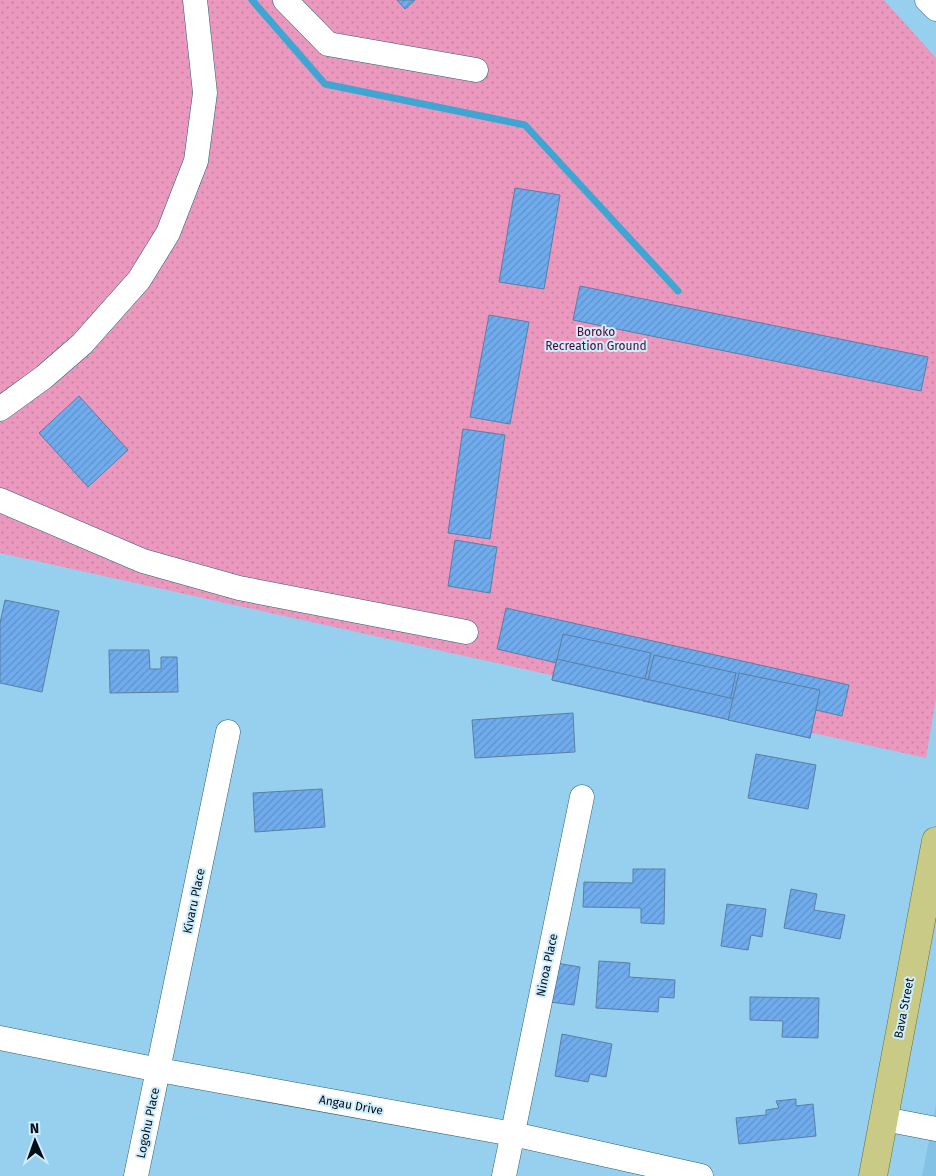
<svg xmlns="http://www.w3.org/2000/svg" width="936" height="1176" font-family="'Fira Sans',sans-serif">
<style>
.built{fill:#83c2e4}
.park{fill:url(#park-dots)}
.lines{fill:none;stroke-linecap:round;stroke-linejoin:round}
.stream{stroke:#3fa5d3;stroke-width:7}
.building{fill:url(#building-hatch);stroke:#5a7ea5}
.minor-casing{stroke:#255e78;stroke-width:25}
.major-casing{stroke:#6a712b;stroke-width:29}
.minor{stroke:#fff;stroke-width:24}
.major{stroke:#c8ca86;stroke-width:28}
.labels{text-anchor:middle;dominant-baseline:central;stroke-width:4;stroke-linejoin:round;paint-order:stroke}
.park-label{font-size:12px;fill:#540734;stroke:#d0edfc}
.street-label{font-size:12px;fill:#000e18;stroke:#d0edfc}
</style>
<defs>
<pattern id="park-dots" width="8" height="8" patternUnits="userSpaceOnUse" patternTransform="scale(1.25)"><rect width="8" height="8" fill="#ea98bd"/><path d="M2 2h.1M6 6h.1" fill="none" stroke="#c782a2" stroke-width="1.8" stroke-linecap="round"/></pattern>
<pattern id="building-hatch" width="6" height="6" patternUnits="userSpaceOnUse" patternTransform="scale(1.25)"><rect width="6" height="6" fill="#70aced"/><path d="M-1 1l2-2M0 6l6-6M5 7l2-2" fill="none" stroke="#5f93ca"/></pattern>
</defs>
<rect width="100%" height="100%" fill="#97d0ee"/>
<path class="built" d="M936 1105V1176H922Z"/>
<path class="park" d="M0 0H884L936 58V698L926 758 0 553Z"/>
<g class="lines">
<path class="stream" d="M252 0 325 84 525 125 678 291"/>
</g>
<g class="building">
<path d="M397 0H415L405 9Z"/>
<path d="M515 188 560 195 544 289 499 282Z"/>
<path d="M580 286 928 357 921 391 573 320Z"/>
<path d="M489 315 529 322 510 424 470 417Z"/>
<path d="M79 396 128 450 88 487 39 433Z"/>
<path d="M463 429 505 435 490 539 448 533Z"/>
<path d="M455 540 497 547 490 593 448 586Z"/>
<path d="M5 600 59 611 42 692 0 683V623Z"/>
<path d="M506 608 849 685 842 716 816 710 814 717 557 659V663L497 649Z"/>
<path d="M563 634 651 653 640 700 552 680Z"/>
<path d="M109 650H149L150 669H161V657H177L178 692 110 693Z"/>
<path d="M654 655 736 673 726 719 643 701Z"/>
<path d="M557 659 814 717 810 738 552 680Z"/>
<path d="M739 673 820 690 810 738 728 720Z"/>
<path d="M573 713 575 752 475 758 472 720Z"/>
<path d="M756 754 816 765 808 809 748 798Z"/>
<path d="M322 789 325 827 255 832 253 793Z"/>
<path d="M633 869H665L664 924 641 923V908L583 907 584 882 633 883Z"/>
<path d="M791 889 817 894 814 910 845 915 840 939 784 928Z"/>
<path d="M727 904 766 909 762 937 751 935 748 950 721 946Z"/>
<path d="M599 961 630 963 629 977 675 980 674 998 659 997 658 1012 596 1008Z"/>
<path d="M556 963 580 967 574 1005 550 1002Z"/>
<path d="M750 997 819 998 818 1038 782 1037 783 1021 750 1020Z"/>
<path d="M562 1034 612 1044 606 1077 590 1074 588 1082 555 1076Z"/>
<path d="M796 1099V1106L813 1104 816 1136 739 1144 736 1118 766 1115V1110L779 1108 776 1101Z"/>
</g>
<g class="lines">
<g class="minor-casing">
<g id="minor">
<path d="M285 0 328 44 476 70"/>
<path d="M927 0 936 9"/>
<path d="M0 409 44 377 82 344 139 280 168 233 196 161 205 93 195 0"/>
<path d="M0 500 143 561 239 588 466 632"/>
<path d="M0 1038 159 1070 513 1134 701 1176"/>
<path d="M884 1119 936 1129"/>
<path d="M136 1176 228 732"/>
<path d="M504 1176 582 797"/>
</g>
</g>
<g class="major-casing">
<path id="major" d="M873 1176 936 841"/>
</g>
<use href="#minor" class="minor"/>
<use href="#major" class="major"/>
</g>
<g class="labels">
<g class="park-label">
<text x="596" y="332">Boroko<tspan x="596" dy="14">Recreation Ground</tspan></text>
</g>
<g class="street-label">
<text transform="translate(194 901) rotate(-78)">Kivaru Place</text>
<text transform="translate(547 965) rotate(-78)">Ninoa Place</text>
<text transform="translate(904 1008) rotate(-79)">Bava Street</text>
<text transform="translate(351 1105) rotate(10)">Angau Drive</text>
<text transform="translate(148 1123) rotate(-78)">Logohu Place</text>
</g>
</g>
<g transform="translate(35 1141) rotate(358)" stroke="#d0edfc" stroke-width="4" paint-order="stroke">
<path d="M0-4L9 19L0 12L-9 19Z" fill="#000e18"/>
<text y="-8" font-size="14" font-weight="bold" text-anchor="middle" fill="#000e18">N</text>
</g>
</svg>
